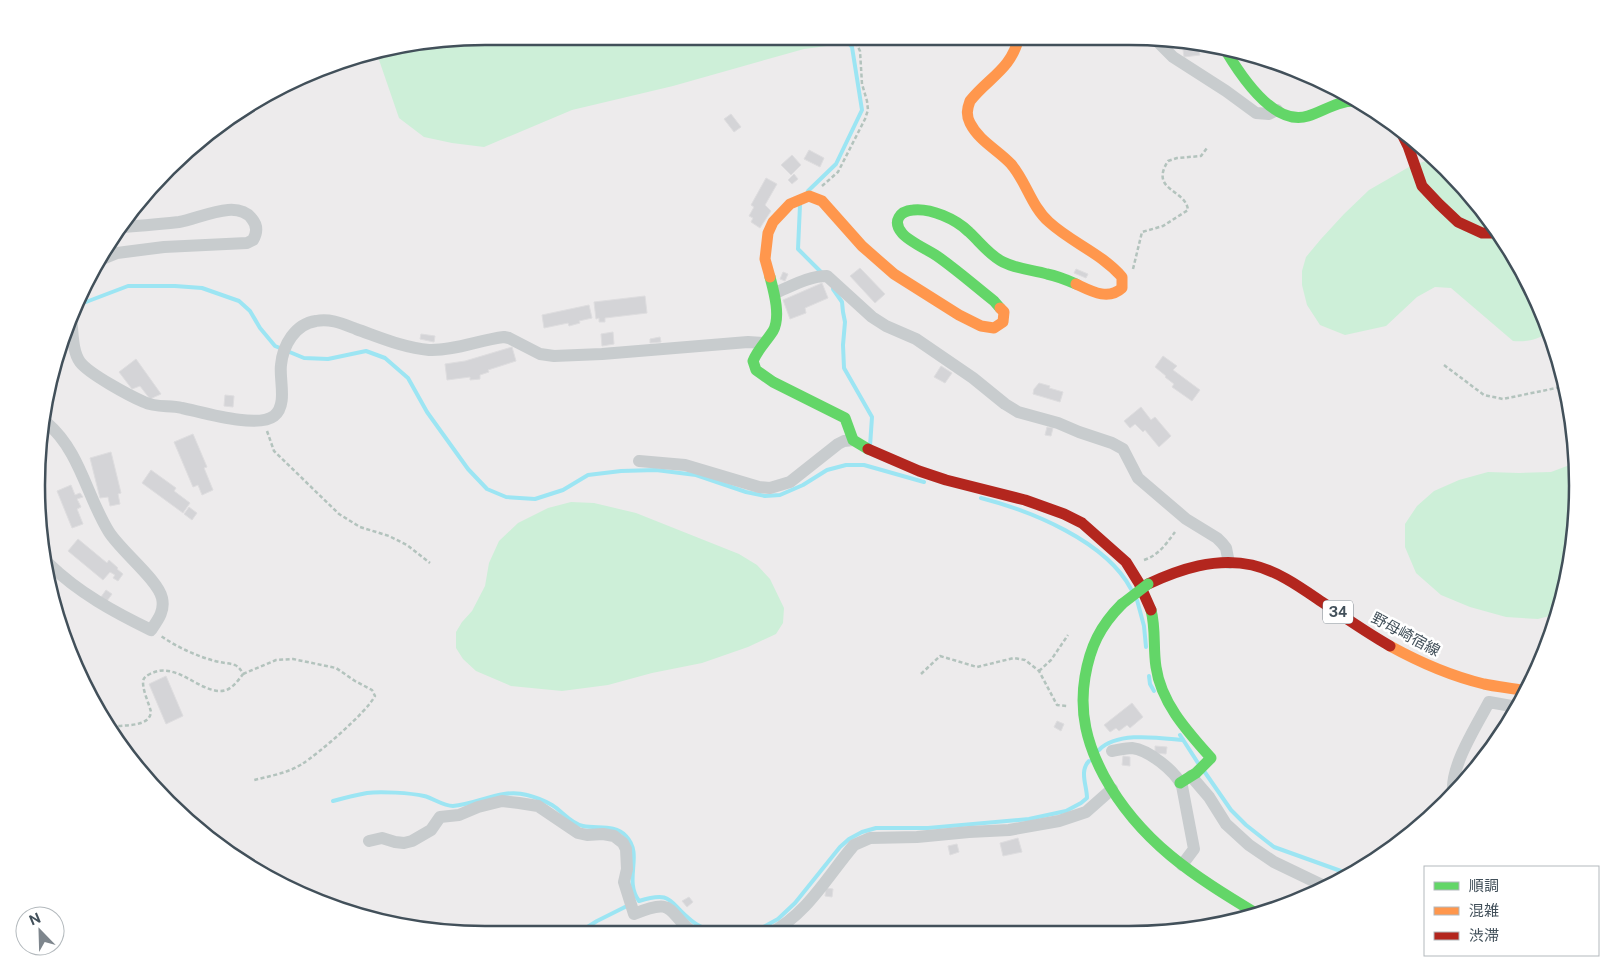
<svg xmlns="http://www.w3.org/2000/svg" width="1614" height="971" font-family="'Public Sans','Noto Sans JP',sans-serif">
<style>
.green{fill:#cdefd8}
.lines{fill:none;stroke-linecap:round;stroke-linejoin:round}
.stream{stroke:#9ce5f3;stroke-width:4}
.building{fill:#d4d4d7;stroke:#dedddf}
.path{stroke:#b3c3bd;stroke-width:2.5;stroke-dasharray:4 2.5;stroke-linecap:butt}
.street{stroke:#c8ccce;stroke-width:12}
.fast{stroke:#63d668;stroke-width:11}
.slow{stroke:#ff974d;stroke-width:11}
.jam{stroke:#b3261e;stroke-width:11}
.fast-bridge{stroke:#63d668;stroke-width:11}
.labels{text-anchor:middle;dominant-baseline:central;stroke-width:5;stroke-linejoin:round;paint-order:stroke}
.shield{fill:#fff;stroke:#7b848c;stroke-width:1}
.shield-label{font-size:14px;font-weight:bold;fill:#42505a}
.street-label{font-size:15px;fill:#42505a;stroke:#fff}
.rim{fill:none;stroke:#42505a;stroke-width:2.5}
</style>
<rect width="100%" height="100%" fill="#edebec"/>
<g class="green">
<path d="M486 36 896 37 804 49 673 86 572 110 484 147 452 143 424 137 399 118 377 54Z"/>
<path d="M271 98 268 103 233 122 217 126Z"/>
<path d="M1434 158 1446 168 1502 236 1544 314 1549 332C1537 340 1527 342 1513 341L1451 288 1435 287 1417 297 1386 326 1345 335 1320 325 1307 305 1302 285V271L1306 257 1321 239 1344 214 1369 190 1409 167Z"/>
<path d="M1575 463 1578 486 1569 573 1557 614 1538 619 1506 617 1470 607 1441 595 1416 573 1405 547V524L1417 506 1434 491 1459 480 1488 472 1519 473 1551 472Z"/>
<path d="M571 502 594 503 636 513 739 554 757 565 770 579 784 608 783 623 776 634 748 647 702 663 652 673 608 685 562 691 511 686 476 671 463 659 456 648V632L462 622 472 611 485 586 489 563 499 541 518 523 548 508Z"/>
</g>
<g class="lines">
<g class="stream">
<path d="M808 191 836 164 862 110 852 47 843 37"/>
<path d="M800 205 798 249 822 273"/>
<path d="M833 289 842 302 843 312 845 322 843 345 844 368 872 417 870 446"/>
<path d="M78 305 128 286H175L202 288 239 301 250 311 260 328 275 346 304 358 328 359 366 351 385 358 408 378 427 412 468 469 487 489 506 497 535 499 563 490 588 475 621 471 656 470 696 475 746 492 765 496 780 495 803 485 827 470 846 465H864L924 482"/>
<path d="M981 498C1031 511 1106 541 1131 589"/>
<path d="M1137 600 1144 626 1146 647"/>
<path d="M1149 676 1150 684 1154 691"/>
<path d="M1180 735 1198 763"/>
<path d="M1099 750C1117 731 1160 738 1183 740"/>
<path d="M1204 771 1231 810 1246 825 1274 847 1352 875"/>
<path d="M333 801C344 798 356 795 367 793 380 791 411 793 424 796 433 798 443 806 453 806 478 804 502 788 527 795 535 797 545 801 552 805 562 811 571 824 583 826 598 829 615 824 626 836 644 855 623 879 639 901 674 890 668 903 692 921 699 927 709 930 717 934"/>
<path d="M579 934 581 931 597 921 629 905"/>
<path d="M744 934 760 929 778 919 795 903 840 847 849 839 862 832 876 828H928L1029 819 1066 811 1081 803 1087 798C1087 786 1079 771 1089 761"/>
</g>
</g>
<g class="building">
<path d="M1182 42 1198 45 1200 55 1184 57Z"/>
<path d="M731 114 741 127 734 132 724 119Z"/>
<path d="M809 150 824 158 820 167 804 159Z"/>
<path d="M792 155 801 165 791 175 781 165Z"/>
<path d="M794 174 798 179 792 184 788 180Z"/>
<path d="M766 178 777 184 765 205 771 211 760 228 751 222 753 218 749 216 754 207 751 205Z"/>
<path d="M860 268 885 294 875 303 850 276Z"/>
<path d="M1076 269 1088 274 1086 278 1074 273Z"/>
<path d="M783 272 788 274 785 281 780 279Z"/>
<path d="M822 283 828 298 805 308 806 313 790 319 783 300Z"/>
<path d="M645 296 647 313 605 318V322H599V318L596 319 594 302Z"/>
<path d="M589 305 592 318 579 321 580 323 569 326 568 323 544 328 542 315Z"/>
<path d="M613 332 614 344 602 346 601 334Z"/>
<path d="M421 334 435 336 434 342 420 339Z"/>
<path d="M660 337 661 342 650 343V339Z"/>
<path d="M512 347 516 361 488 370 489 372 480 375V379L470 380V377L447 380 445 364 465 361Z"/>
<path d="M1163 356 1177 366 1173 370 1200 390 1192 401 1172 387 1174 384 1165 377 1166 376 1155 367Z"/>
<path d="M136 359 161 394 150 399 140 386 132 389 119 372Z"/>
<path d="M941 366 952 373 945 383 934 377Z"/>
<path d="M1039 383 1050 386 1049 388 1063 392 1060 402 1033 394 1034 389Z"/>
<path d="M225 395 234 396 233 407 224 406Z"/>
<path d="M1141 407 1151 420 1155 417 1171 436 1159 447 1145 430 1143 432 1135 424 1130 428 1124 421Z"/>
<path d="M1047 427 1053 428 1051 436 1045 435Z"/>
<path d="M193 434 207 467 204 468 213 490 202 495 198 485 193 487 174 442Z"/>
<path d="M111 452 121 493 118 494 120 504 110 506 108 497 100 498 90 458Z"/>
<path d="M151 470 176 488 174 491 190 503 183 513 142 483Z"/>
<path d="M71 485 75 495 80 493 83 497 77 499 81 507 77 509 83 524 72 528 57 491Z"/>
<path d="M189 507 197 513 192 520 184 514Z"/>
<path d="M78 539 107 563 109 560 118 568 117 569 123 574 118 581 113 578 115 575 110 572 103 580 68 551Z"/>
<path d="M106 590 112 594 107 601 101 597Z"/>
<path d="M166 676 183 716 166 724 149 684Z"/>
<path d="M1132 703 1143 717 1130 728 1127 725 1119 731 1116 728 1110 732 1104 725Z"/>
<path d="M1057 721 1064 724 1061 731 1054 727Z"/>
<path d="M1155 746 1167 747 1166 754 1155 753Z"/>
<path d="M1123 756 1130 757V766L1122 765Z"/>
<path d="M1018 838 1022 852 1003 856 1000 843Z"/>
<path d="M957 844 959 852 950 855 948 846Z"/>
<path d="M826 888 833 889 832 897 825 896Z"/>
<path d="M689 897 693 902 687 907 682 901Z"/>
</g>
<g class="lines">
<g class="path">
<path d="M822 186 838 172 865 119 868 110 867 101 862 84 860 51 853 37"/>
<path d="M1133 269 1142 232 1163 226 1188 210C1186 189 1149 191 1168 161L1177 158 1201 156 1207 148"/>
<path d="M1444 365 1484 395 1503 399 1566 386"/>
<path d="M267 431 274 451 339 514 360 527 389 536 407 545 430 563"/>
<path d="M1144 560C1159 555 1166 544 1175 532"/>
<path d="M1039 671 1051 660 1068 635"/>
<path d="M243 674 276 660 293 659 336 668 355 681 372 690 375 696C366 713 318 754 302 764 288 773 270 776 254 780"/>
<path d="M921 674 940 656 977 667 1014 658 1025 660 1039 671 1057 705 1067 706"/>
<path d="M112 727C124 724 149 728 151 712 149 703 143 692 143 682 143 678 146 676 150 674 175 661 195 689 219 691 230 692 237 682 243 674 241 670 239 667 235 665 229 663 222 663 215 661 196 656 177 647 161 636"/>
</g>
<g class="street">
<path d="M1156 37 1159 43 1173 57 1226 91 1256 113 1269 114 1277 110"/>
<path d="M100 260 117 253 164 247 247 243 253 240C257 233 258 226 252 219 237 198 199 219 179 222 160 224 140 226 121 227"/>
<path d="M775 293C792 286 809 276 827 276L872 317 886 326 916 339 973 378 1005 404 1018 412 1058 423 1079 432 1112 443 1123 449 1138 478 1186 519 1217 538 1222 543 1226 548 1229 563"/>
<path d="M71 318C73 332 72 351 80 362 89 374 130 396 144 402 156 408 169 405 182 408 202 412 257 429 274 416 288 405 279 379 281 365 283 345 295 324 316 321 330 318 343 324 356 329 379 337 404 348 429 350 454 351 479 340 504 337L509 338 540 354 554 356 602 354 748 342 763 343"/>
<path d="M47 423C80 451 87 497 109 532 121 551 158 580 162 598 165 611 158 620 151 630 114 612 79 593 49 564"/>
<path d="M639 461 685 465 759 487 770 488 790 482 838 444 844 441 853 440"/>
<path d="M1112 751C1119 750 1125 748 1132 748 1149 750 1175 771 1182 786L1194 849 1182 865"/>
<path d="M1191 776 1209 797 1226 824 1249 845 1274 862 1326 887"/>
<path d="M1453 791C1451 765 1477 725 1489 702L1517 707"/>
<path d="M369 841 382 838 395 842 404 843 412 841 431 830 440 817 459 815 478 807 502 801 519 803 538 806 578 833 587 835 603 834 614 836 623 843 626 849 627 869 624 882 634 914C677 896 666 913 695 934"/>
<path d="M769 934C808 913 826 878 854 845L870 838 917 837 969 832 1009 830 1059 821 1086 812 1112 789"/>
</g>
<g class="fast">
<path d="M1226 51C1241 76 1274 127 1308 116 1324 111 1337 101 1355 101"/>
<path d="M770 277C774 292 781 317 773 331 766 342 758 349 753 361L756 370 773 382 845 418 853 440 868 449"/>
<path d="M1000 308 994 301C975 286 957 270 937 256 928 250 908 241 902 233 892 221 900 211 913 210 931 208 956 219 969 232 980 242 989 255 1003 262 1017 269 1032 270 1047 274 1057 276 1067 280 1076 284"/>
<path d="M1122 604C1100 626 1090 647 1085 677 1079 713 1087 744 1104 776 1140 842 1194 876 1257 914"/>
<path d="M1151 610C1156 629 1153 648 1156 667 1161 703 1188 732 1211 758L1196 773 1180 783"/>
</g>
<g class="slow">
<path d="M1019 37C1011 70 989 77 970 101 967 109 966 115 970 123 979 141 998 150 1011 164 1026 181 1031 206 1049 222 1072 243 1101 253 1122 277V288C1108 301 1091 291 1076 284"/>
<path d="M770 277 765 259 768 233 773 222 790 204 809 196 822 201 862 246 894 274 959 315 981 326 994 328 1003 322 1004 312 1000 308"/>
<path d="M1390 646C1419 662 1451 676 1484 684 1498 687 1512 688 1526 691"/>
</g>
<g class="jam">
<path d="M1400 130 1408 146 1422 186 1439 204 1458 222 1482 233H1500"/>
<path d="M868 449 919 471 946 480 1025 500 1064 514 1082 523 1126 562 1139 583 1151 610"/>
<path d="M1148 584C1180 569 1216 557 1252 565 1278 571 1300 587 1322 602 1344 617 1367 633 1390 646"/>
</g>
<path class="fast-bridge" d="M1122 604 1148 584"/>
</g>
<g class="labels">
<rect class="shield" x="1323" y="600.5" width="30" height="23" rx="4"/>
<g class="shield-label">
<text x="1338" y="612">34</text>
</g>
<g class="street-label">
<text transform="translate(1406 634) rotate(28)">野母崎宿線</text>
</g>
</g>
<path d="M0 0H1614V971H0ZM485 45H1129A440 440 0 0 1 1569 485V486A440 440 0 0 1 1129 926H485A440 440 0 0 1 45 486V485A440 440 0 0 1 485 45Z" fill="#fff" fill-rule="evenodd"/>
<path class="rim" d="M485 45H1129A440 440 0 0 1 1569 485V486A440 440 0 0 1 1129 926H485A440 440 0 0 1 45 486V485A440 440 0 0 1 485 45Z"/>
<rect x="1424" y="866" width="175" height="90" fill="#ffffff" stroke="#b3b9bd"/>
<rect x="1434" y="882" width="25" height="8" fill="#63d668" stroke="#b3b9bd"/>
<text x="1469" y="891" font-size="15" fill="#42505a">順調</text>
<rect x="1434" y="907" width="25" height="8" fill="#ff974d" stroke="#b3b9bd"/>
<text x="1469" y="916" font-size="15" fill="#42505a">混雑</text>
<rect x="1434" y="932" width="25" height="8" fill="#b3261e" stroke="#b3b9bd"/>
<text x="1469" y="941" font-size="15" fill="#42505a">渋滞</text>
<g transform="translate(40 931) rotate(337)"><circle r="24" fill="#ffffff" stroke="#b3b9bd"/>
<path d="M0-4L9 19L0 12L-9 19Z" fill="#7e868d"/>
<text y="-8" font-size="14" font-weight="bold" text-anchor="middle" fill="#42505a">N</text>
</g>
</svg>
